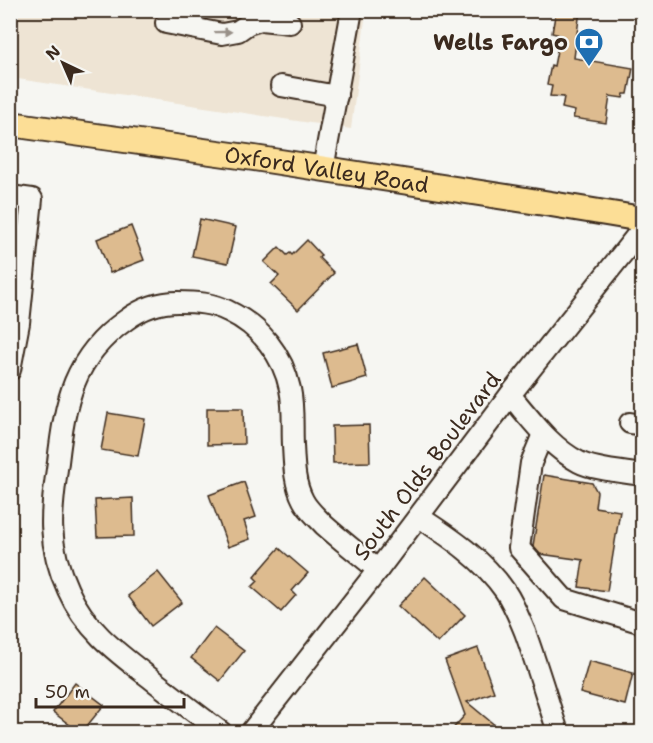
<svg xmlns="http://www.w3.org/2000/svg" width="653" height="743" font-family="'Shantell Sans',sans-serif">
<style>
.built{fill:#eee4d4}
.building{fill:#ddbb8f;stroke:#3b2a1e;stroke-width:1.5}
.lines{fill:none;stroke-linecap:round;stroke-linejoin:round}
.minor-casing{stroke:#3b2a1e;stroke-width:24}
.major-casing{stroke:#3b2a1e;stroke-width:28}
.minor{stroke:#f6f6f2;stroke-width:20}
.major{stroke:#fcde96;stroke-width:24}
.oneway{fill:#989088}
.labels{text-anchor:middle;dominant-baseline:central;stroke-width:4.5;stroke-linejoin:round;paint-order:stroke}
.poi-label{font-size:22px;font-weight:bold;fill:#3b2a1e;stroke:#f6f6f2;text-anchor:end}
.street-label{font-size:22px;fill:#3b2a1e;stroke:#f6f6f2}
</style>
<rect width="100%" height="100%" fill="#f6f6f2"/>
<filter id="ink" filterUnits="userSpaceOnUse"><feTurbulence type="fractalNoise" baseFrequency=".0167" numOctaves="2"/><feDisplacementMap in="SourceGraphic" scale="12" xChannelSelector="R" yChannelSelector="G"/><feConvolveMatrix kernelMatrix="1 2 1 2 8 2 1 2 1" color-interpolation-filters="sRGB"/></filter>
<g filter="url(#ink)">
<path class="built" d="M10 11H366L351 129 11 78Z"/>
<g class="building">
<path d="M556 10H580L574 58 633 68 628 94H624L623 98 610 96 606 123 573 118 575 111 562 108 564 97 550 96 552 86 547 85 551 65 554 66 560 35 552 33Z"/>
<path d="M200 219 236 227 228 263 192 256Z"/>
<path d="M131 226 144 260 110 273 97 239Z"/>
<path d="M307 240 321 255 319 258 334 273 298 310 271 284 279 276 264 262 279 247 287 255 290 253 292 255Z"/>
<path d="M358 344 367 378 332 388 323 353Z"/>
<path d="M207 408H243L244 444 207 445Z"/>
<path d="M108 413 145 419 138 456 101 450Z"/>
<path d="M369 425 370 462 333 463 332 426Z"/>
<path d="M544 475 592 483 597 492 595 507 620 511 607 591 579 587 583 560 540 554 533 546Z"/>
<path d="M244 482 256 517 244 521 250 539 228 547 209 495Z"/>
<path d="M133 498 134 536 97 537 95 500Z"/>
<path d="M279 548 308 573 292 591 296 595 281 612 252 587 258 581 254 577Z"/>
<path d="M158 572 182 602 151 626 128 596Z"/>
<path d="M425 577 465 615 438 643 398 606Z"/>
<path d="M214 628 244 651 220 681 191 658Z"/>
<path d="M478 648 494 692 467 702 503 732H450L465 715 445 660Z"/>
<path d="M589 661 633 673 625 705 580 693Z"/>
<path d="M75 683 104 705 82 732H79L53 712Z"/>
</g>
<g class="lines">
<g class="minor-casing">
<g id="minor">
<path d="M166 23 222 34 238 31 248 24 261 20 290 23"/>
<path d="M178 24 199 10"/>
<path d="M281 86 337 96"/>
<path d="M323 169 352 10"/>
<path d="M10 196 32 199 19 323 10 370"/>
<path d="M510 395C531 419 550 447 579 462 594 470 625 472 642 475"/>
<path d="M630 423 642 425"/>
<path d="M543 434 531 463 519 548 564 599 642 623"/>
<path d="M419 517C450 537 484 560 505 591 514 604 519 618 525 632 537 665 547 699 558 732"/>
<path d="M221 732C198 715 176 698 154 681 119 654 86 631 68 590 46 543 51 511 58 462 65 402 73 357 126 320 142 308 158 302 178 302 196 302 212 303 228 311 260 326 283 355 290 389 294 407 292 427 293 445 294 464 294 483 303 500 308 510 317 517 324 525 342 541 360 555 378 570"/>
<path d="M251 732 378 570 510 395 642 229"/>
</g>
</g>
<g class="major-casing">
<g id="major">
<path id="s1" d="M10 124 254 158 551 204 642 219"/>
</g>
</g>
<use href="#minor" class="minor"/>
<use href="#major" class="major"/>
</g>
<defs><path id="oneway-solid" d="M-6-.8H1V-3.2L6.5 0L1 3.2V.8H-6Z" transform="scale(1.5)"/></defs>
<use class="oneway" href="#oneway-solid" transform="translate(223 32) rotate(-1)"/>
</g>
<defs>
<g id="bank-pin" transform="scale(1.5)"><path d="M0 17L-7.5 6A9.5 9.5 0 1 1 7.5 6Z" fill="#1f6fb2" stroke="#f6f6f2"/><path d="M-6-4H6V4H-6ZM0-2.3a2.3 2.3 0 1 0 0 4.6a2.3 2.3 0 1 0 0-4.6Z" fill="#fff"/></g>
</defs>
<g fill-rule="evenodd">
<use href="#bank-pin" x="589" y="42"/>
</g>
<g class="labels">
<g class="poi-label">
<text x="568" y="42">Wells Fargo</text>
</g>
<g class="street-label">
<text stroke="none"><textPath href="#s1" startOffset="320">Oxford Valley Road</textPath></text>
<text transform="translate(427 466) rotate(-53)">South Olds Boulevard</text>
</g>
</g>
<rect width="653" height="743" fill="none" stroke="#f6f6f2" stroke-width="36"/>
<rect x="18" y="18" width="617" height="707" fill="none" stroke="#3b2a1e" stroke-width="2" filter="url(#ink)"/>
<g transform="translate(63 63) rotate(316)" stroke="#f6f6f2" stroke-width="4.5" paint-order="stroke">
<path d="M0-4.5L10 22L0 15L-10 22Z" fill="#3b2a1e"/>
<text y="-9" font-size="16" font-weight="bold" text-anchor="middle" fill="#3b2a1e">N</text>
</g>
<path d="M36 698v9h148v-9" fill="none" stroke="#3b2a1e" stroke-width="3"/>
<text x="45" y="698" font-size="18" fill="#3b2a1e" stroke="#f6f6f2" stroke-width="4.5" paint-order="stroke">50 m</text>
</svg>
